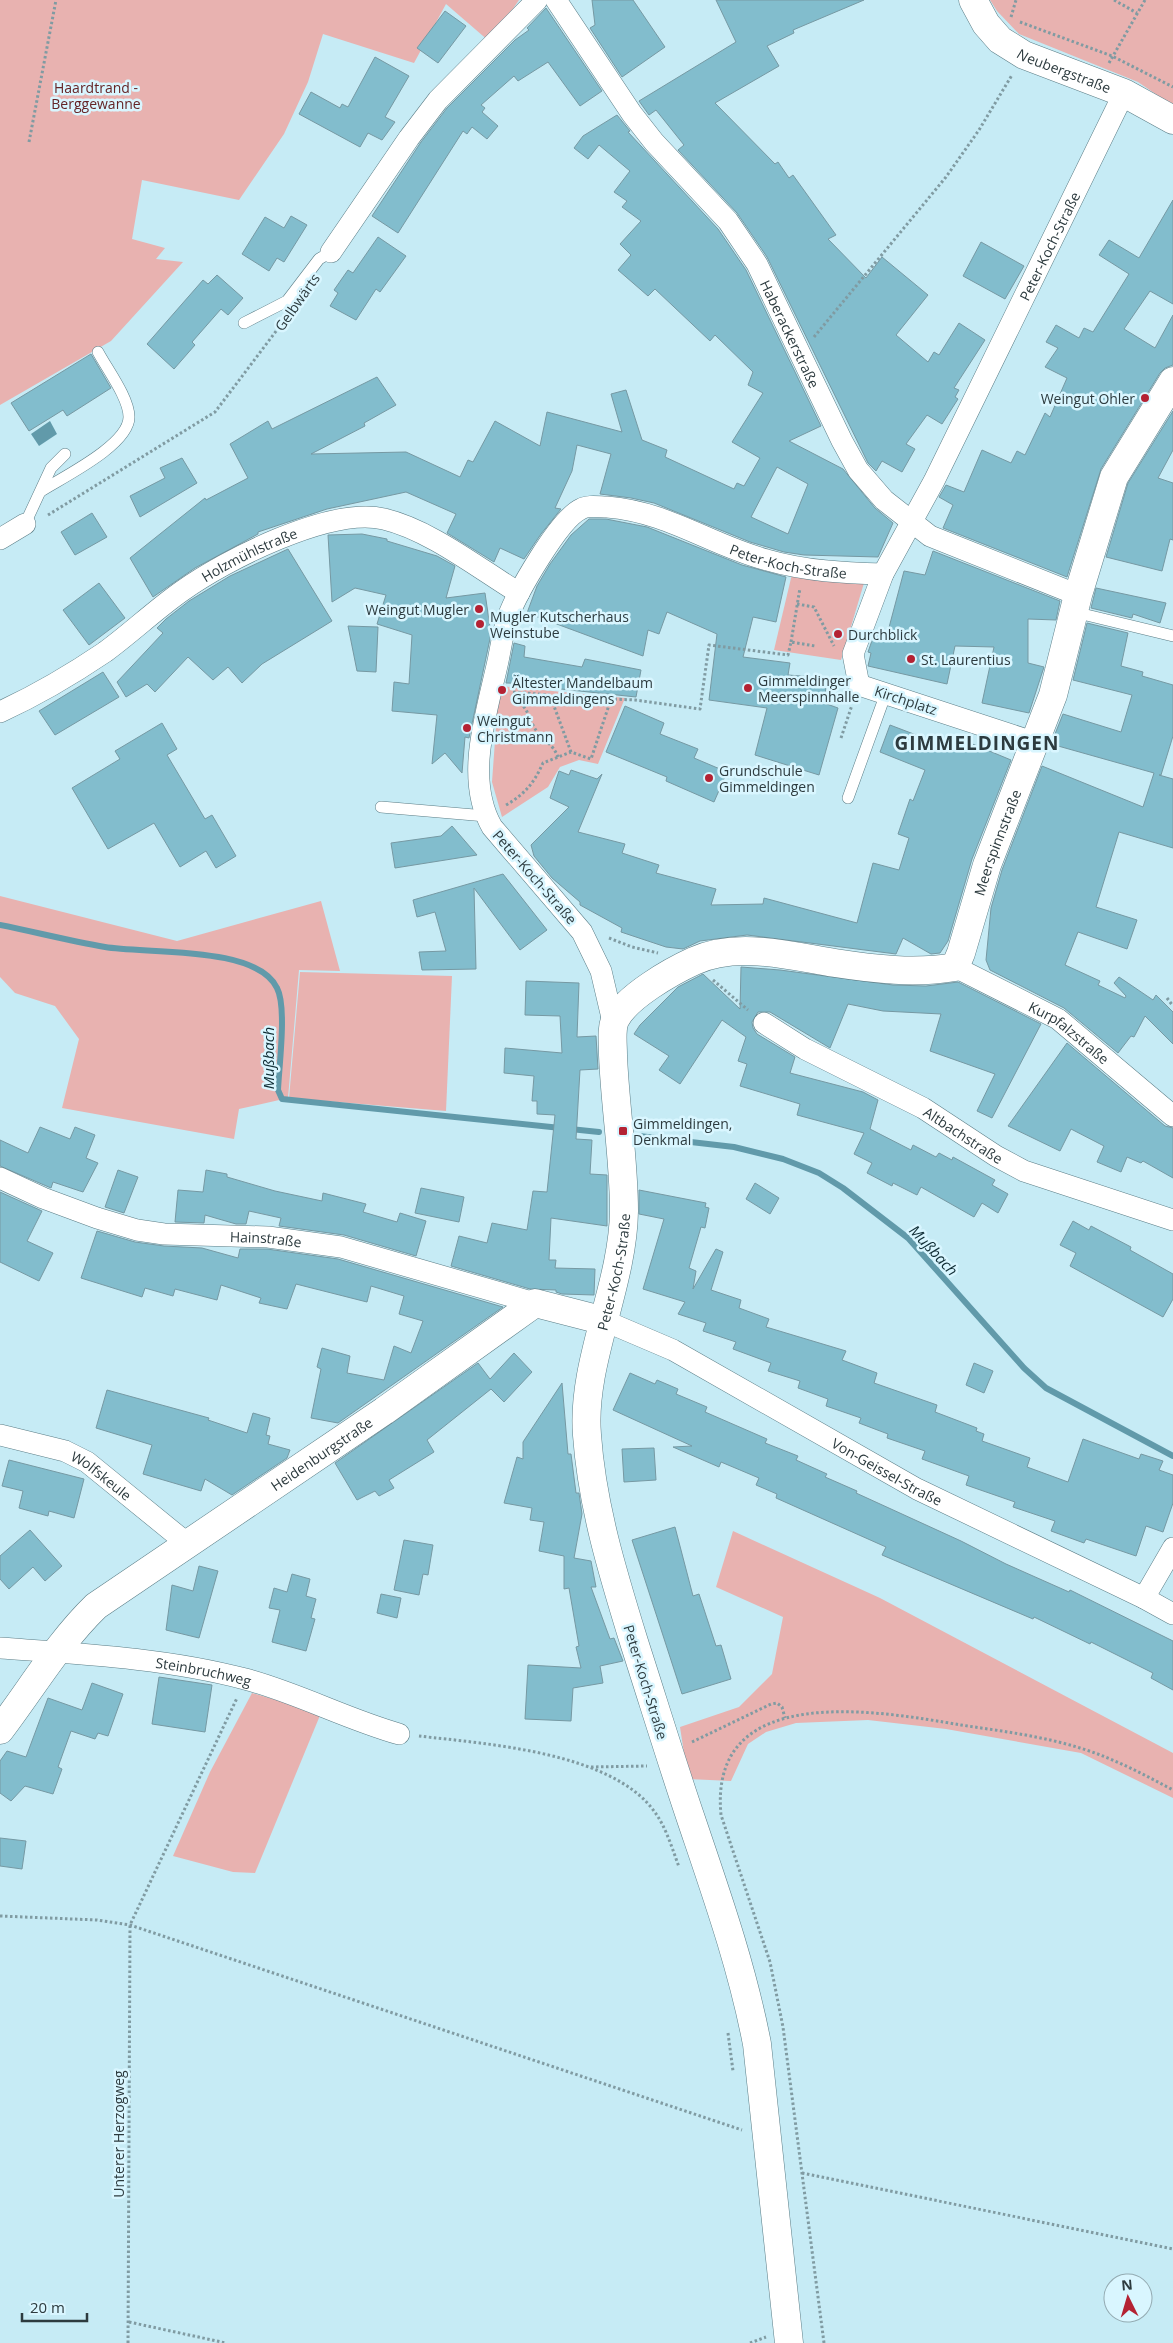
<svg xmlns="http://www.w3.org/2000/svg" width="1173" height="2343" font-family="'Open Sans',sans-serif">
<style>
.green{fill:#e8b2b0}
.water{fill:#619aaa}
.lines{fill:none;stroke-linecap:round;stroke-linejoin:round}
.stream{stroke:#619aaa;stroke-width:6}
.building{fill:#82bdcd;stroke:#7699a3;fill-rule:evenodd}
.lane-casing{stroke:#5b7d86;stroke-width:12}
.street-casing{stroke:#5b7d86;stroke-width:22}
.secondary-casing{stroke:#5b7d86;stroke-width:29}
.path{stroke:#809ba2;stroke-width:3;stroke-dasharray:2.5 2.5;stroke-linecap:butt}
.lane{stroke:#fff;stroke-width:11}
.street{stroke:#fff;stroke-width:21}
.secondary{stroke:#fff;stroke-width:28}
.poi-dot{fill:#b42233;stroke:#d9f6ff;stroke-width:2}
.labels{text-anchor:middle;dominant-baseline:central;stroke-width:5;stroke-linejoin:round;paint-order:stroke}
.street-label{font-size:14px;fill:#2d3b3f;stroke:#d9f6ff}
.park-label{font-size:14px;fill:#652426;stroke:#d9f6ff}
.poi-label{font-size:14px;fill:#2d3b3f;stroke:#d9f6ff;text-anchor:start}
.water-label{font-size:15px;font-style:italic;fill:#102d35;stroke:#d9f6ff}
.district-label{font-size:19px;font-weight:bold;letter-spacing:1px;fill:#2d3b3f;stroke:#d9f6ff}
</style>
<rect width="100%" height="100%" fill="#c6ebf5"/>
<g class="green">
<path d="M0 0H519L490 42 446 4 414 63 323 34 308 82 284 134 239 200 142 180 132 239 165 248 156 259 183 262 111 341 0 405Z"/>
<path d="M990 0H1173V106L1138 82 1019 34 997 11Z"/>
<path d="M792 574 864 583 841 660 774 650Z"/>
<path d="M499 686 625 698 598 764 579 760 560 767 548 787 502 817 492 782Z"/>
<path d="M0 896 177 941 321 901 340 971 299 970 288 1098 239 1109 234 1139 62 1108 79 1039 55 1006 15 993 0 977Z"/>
<path d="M300 972 452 976 446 1111 289 1098Z"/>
<path d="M733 1531 880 1598 1173 1753V1798L1081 1753 946 1729 868 1720 796 1723 766 1732 748 1744 731 1781 688 1779 680 1727 739 1707 772 1674 783 1617 716 1587Z"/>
<path d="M252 1693 321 1713 255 1873 233 1872 173 1856 210 1772Z"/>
</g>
<path class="water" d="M50 421 57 434 39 446 31 434Z"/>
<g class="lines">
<g class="stream">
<path d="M0 925C35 932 70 941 105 947 145 954 257 945 277 988 287 1007 279 1066 278 1090L282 1099 599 1132"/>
<path d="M639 1136 734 1147 783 1159 819 1173 843 1188 908 1238 1024 1368 1046 1388 1173 1456"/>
</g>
</g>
<g class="building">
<path d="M592 0H633L665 47 622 77 590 28 595 25Z"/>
<path d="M716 0H864L793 30 794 33 767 46 779 66 715 103 775 164 778 162 789 178 793 175 836 235 828 239 866 278 882 257 928 295 896 335 928 362 934 352 939 355 959 323 985 340 954 388 959 390 955 397 958 399 942 424 927 415 906 444 915 449 902 472 882 461 876 471 868 463 767 257 737 213 678 150 684 145 656 110 649 115 639 101 736 42Z"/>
<path d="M546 8 602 91 580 106 548 62 518 81 514 76 481 105 485 108 482 112 498 126 487 139 472 127 467 134 463 131 398 233 372 216 421 142 447 108 515 40 529 30 527 28Z"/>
<path d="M445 11 466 26 438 63 417 48Z"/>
<path d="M375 57 409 76 385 117 395 122 382 140 368 133 360 147 299 114 311 92 340 108 342 104 348 107Z"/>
<path d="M617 115 630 131 628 132 718 229 746 270 821 426 789 441 843 469 875 508 893 523 878 557 804 555 784 552 750 542 654 503 631 498 600 494 611 454 577 445 572 471 555 508 561 509 541 534 524 559 500 548 494 562 447 533 456 514 406 492 327 509 258 532V534L195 568 153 597 130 558 205 498 206 500 248 478 230 444 268 421 272 429 377 377 396 405 364 423 365 426 311 454 406 452 460 477 468 460 473 462 495 421 540 446 547 412 622 432 611 394 626 390 642 440 667 450 665 457 734 489 737 483 744 486 760 458 732 442 763 393 748 385 753 372 715 335 710 341 655 289 648 296 618 270 631 255 620 244 641 221 622 207 627 201 614 192 630 171 599 145 588 159 574 148 583 136ZM777 467 808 484 788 534 751 517Z"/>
<path d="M1173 200V304L1150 291 1124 329 1155 348 1173 315V365L1165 368 1160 373 1101 469 1067 577 943 528 953 505 939 497 946 485 964 492 982 450 1011 463 1017 451 1025 455 1045 413 1050 417 1067 378 1045 367 1058 348 1046 342 1056 325 1079 338 1084 328 1093 332 1129 274 1099 255 1109 240 1139 258Z"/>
<path d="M291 216 307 225 284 262 277 258 269 271 242 254 265 217 284 228Z"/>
<path d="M378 237 406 256 380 292 376 289 356 320 330 306 338 293 334 290 348 270 353 273Z"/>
<path d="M981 242 1024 266 1005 299 963 276Z"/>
<path d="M217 275 243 298 228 315 221 309 192 342 195 345 174 369 147 344 203 280 208 284Z"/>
<path d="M91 354 111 388 67 416 63 410 29 431 11 403Z"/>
<path d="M1173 411V450L1158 478 1173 483V540L1170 539 1162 571 1106 557 1128 483Z"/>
<path d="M182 458 197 483 140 517 130 496 165 478 160 468Z"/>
<path d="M92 513 107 537 75 555 61 532Z"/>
<path d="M589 519H606L647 527 742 565 786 577 776 622 753 617 743 657 790 663 788 675 827 678 824 703 838 708 819 775 755 755 767 708 709 700 717 634 667 612 659 634 648 630 643 656 527 613 537 586 550 564 571 535Z"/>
<path d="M362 534 387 539V541L437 556 455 566 446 598 485 593 491 634 469 738 465 737 462 773 445 753 432 764 437 715 392 711 394 682 409 684 412 635 377 624 386 595 355 588 332 602 328 535Z"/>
<path d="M288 549 332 621 262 664 242 683 228 667 213 680 188 657 155 692 147 684 126 697 117 682 163 633 157 628 166 619 189 601 230 576Z"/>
<path d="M933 551 1060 601 1056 620 1028 619V663L1044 667 1029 713 982 703 994 647 955 646 947 684 868 666 871 653 868 652 875 632 887 635 904 571 925 575Z"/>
<path d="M99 583 125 618 89 645 63 610Z"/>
<path d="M1096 588 1166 603 1160 623 1133 614 1132 618 1091 608Z"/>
<path d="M1087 623 1128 633 1121 666 1143 672 1142 676 1173 685V736L1161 775H1159L1173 779V848L1119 832 1096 907 1137 920 1127 949 1078 932 1065 965 1100 981 1098 985 1125 998 1126 996 1114 983 1119 977 1153 1000 1156 995 1173 1012V1044L1145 1016 1134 1037 1131 1036 1118 1053 1064 1008 990 970 986 960 991 908 1002 870 1042 766 1143 807 1154 773 1051 744 1063 714 1121 732 1132 695 1073 680Z"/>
<path d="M348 626 378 627 376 672 357 671Z"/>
<path d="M514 643 525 646 524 657 582 667 585 659 641 670 636 697 542 687 543 684 506 683Z"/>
<path d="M103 672 119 697 55 735 39 711Z"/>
<path d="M625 706 664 723 660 734 698 749 694 758 727 772 714 802 666 781 667 777 606 752Z"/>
<path d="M162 723 177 749 167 755 205 819 212 815 236 856 216 868 206 851 180 867 154 823 108 849 72 788 120 759 115 751Z"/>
<path d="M890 725 953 749 958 738 1011 760 972 859 948 941 940 953 931 954 903 938 896 954 747 935 700 941 683 949 666 947 621 932 622 928 580 905V902L552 878 534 856 531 845 569 807 550 798 559 771 569 775 571 770 597 779 602 774 578 832 625 844 622 853 659 865 656 873 716 889 711 905 763 904 764 898 857 923 873 863 899 870 909 838 898 834 910 799 913 801 925 770 880 752Z"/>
<path d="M452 826 477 855 395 868 391 843 441 836Z"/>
<path d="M503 874 547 930 520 950 474 888 476 969 422 970 419 952 446 951 435 912 417 917 413 900Z"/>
<path d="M741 967 780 970 893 985 926 986 958 982 1041 1024 992 1118 977 1111 995 1074 930 1051 941 1014 883 1011 848 1004 830 1048 770 1012H758L752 1022 753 1028 757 1034 795 1057 790 1073 863 1092 878 1100 870 1129 911 1150 913 1145 936 1157 939 1153 952 1160 953 1157 995 1180 992 1185 1008 1194 998 1213 982 1203 974 1217 921 1187 917 1195 893 1183 892 1186 867 1173 872 1163 854 1154 864 1133 797 1115 800 1104 740 1086 747 1064 738 1061 746 1037 722 1020 680 1084 659 1070 669 1056 634 1034 640 1025 678 987 703 974 740 1009Z"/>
<path d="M526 981 579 983 577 1037 596 1036 598 1069 580 1070 576 1139 592 1140 590 1174 607 1175V1226L551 1218 549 1260H556L555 1268 595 1269 594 1295 562 1294 556 1292V1290L530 1289 451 1266 459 1236 487 1243 492 1223 527 1230 533 1191 547 1192 555 1115 537 1114V1101H532L534 1076 504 1073 505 1048 562 1053 560 1016 525 1015Z"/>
<path d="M1067 1043 1165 1126 1173 1128V1178L1143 1161 1141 1163 1127 1157 1121 1172 1097 1162 1104 1146 1071 1129 1060 1151 1008 1126Z"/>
<path d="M40 1127 70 1139 75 1127 95 1135 86 1158 98 1163 83 1192 53 1182 51 1188 0 1166V1140L28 1153Z"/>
<path d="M118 1170 138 1177 124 1213 105 1207Z"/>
<path d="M206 1170 227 1174V1177L275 1191 322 1201 323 1193 366 1204 363 1212 397 1222 400 1213 426 1221 416 1256 344 1235 279 1226 281 1218 249 1211 246 1224H236L205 1215 204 1223 175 1222 178 1190 203 1192Z"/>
<path d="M755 1183 779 1198 770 1214 746 1199Z"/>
<path d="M421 1188 464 1197 459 1222 415 1213Z"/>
<path d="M639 1190 706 1203 705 1207 709 1208 705 1228 701 1227 689 1268 696 1271 693 1289 716 1249 723 1252 711 1290 741 1300 739 1308 769 1319 766 1327 846 1351 842 1360 877 1373 874 1383 937 1405 935 1412 977 1428 976 1431 984 1434 982 1441 1030 1458 1027 1467 1068 1482 1083 1439 1139 1459 1141 1454 1163 1461 1159 1470 1173 1475V1503L1163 1532 1146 1526 1136 1556 1086 1539 1084 1543 1051 1531 1055 1521 1013 1507 1015 1502 966 1485 969 1476 922 1459 925 1451 887 1438 888 1434 859 1423 861 1418 826 1406 828 1399 798 1388 800 1381 768 1371 771 1363 733 1349 736 1342 703 1331 706 1323 678 1314 685 1302 643 1289 664 1219 639 1214Z"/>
<path d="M0 1192 42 1211 27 1241 53 1253 39 1281 0 1262Z"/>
<path d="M1073 1221 1089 1230 1091 1226 1131 1247 1130 1250 1173 1274V1299L1163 1317 1070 1266 1076 1253 1060 1245Z"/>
<path d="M97 1231 135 1242 164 1246 202 1248 238 1258 240 1249H267L338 1259 503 1307 338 1423 311 1418 321 1369 317 1367 322 1348 350 1356 347 1373 384 1380 394 1346 411 1353 423 1321 399 1314 404 1296 371 1286 367 1302 296 1284 287 1309 259 1303 261 1298 221 1285 217 1300 175 1289 173 1296 145 1288 142 1297 81 1278Z"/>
<path d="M514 1353 532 1372 504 1402 491 1389 427 1440 434 1452 389 1480 394 1488 379 1496 375 1491 357 1500 335 1463 478 1363 490 1379Z"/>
<path d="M974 1363 993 1371 984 1393 966 1385Z"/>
<path d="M630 1373 655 1384 657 1380 678 1389 676 1394 707 1407 705 1412 767 1439 765 1443 798 1456 796 1460 827 1474 825 1477 857 1491 856 1493 961 1541 1006 1564 1069 1592 1070 1590 1173 1641V1690L1151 1678 1153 1673 1091 1642 1090 1644 1034 1617 1033 1619 882 1555 886 1547 776 1498 777 1494 756 1485 759 1478 721 1462 719 1467 673 1447 692 1446 613 1410Z"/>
<path d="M562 1383 568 1454H571L576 1493H579L582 1514 574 1558 591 1561 596 1587H591L610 1639 614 1638 623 1661 600 1666 603 1683 573 1688 571 1721 525 1719 528 1665 581 1668 576 1647 579 1646 569 1588 564 1589V1556L539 1551 544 1522 530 1520 532 1508 504 1503 517 1457 523 1459V1442Z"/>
<path d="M107 1390 209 1418 208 1420 247 1433 253 1413 270 1418 266 1435 270 1436 268 1444 290 1450 287 1458 232 1495 205 1479 201 1491 143 1474 152 1445 96 1428Z"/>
<path d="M654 1448 656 1480 624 1482 622 1449Z"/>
<path d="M9 1460 84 1479 74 1518 49 1511 48 1516 19 1508 23 1491 2 1486Z"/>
<path d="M675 1527 693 1596 699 1594 716 1646 721 1645 731 1679 682 1694 632 1540Z"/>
<path d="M30 1530 62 1566 45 1581 33 1567 9 1589 0 1579V1556Z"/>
<path d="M404 1540 433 1545 428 1575 423 1574 419 1595 394 1590Z"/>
<path d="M199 1566 218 1571 199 1638 166 1630 172 1585 193 1591Z"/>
<path d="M292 1574 310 1579 306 1596 316 1599 311 1618 315 1619 306 1651 272 1642 280 1610 269 1608 274 1588 287 1592Z"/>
<path d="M381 1594 401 1598 397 1618 377 1613Z"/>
<path d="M159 1677 212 1685 205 1732 152 1724Z"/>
<path d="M92 1683 123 1694 108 1736 98 1733 95 1739 71 1731 58 1767 62 1769 53 1794 25 1786 11 1801 0 1793V1761L7 1751 26 1757 48 1698 82 1710Z"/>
<path d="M0 1838 26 1841 22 1869 0 1866Z"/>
</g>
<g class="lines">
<g class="lane-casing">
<g id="lane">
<path d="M244 323 287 301 319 259 331 252"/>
<path d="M41 491C63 477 129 445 129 417 129 398 107 369 98 352"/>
<path d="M25 524 51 468 65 454"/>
<path d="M1074 612 1173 636"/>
<path d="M848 798 886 693"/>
<path d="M381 807 486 816"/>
</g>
</g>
<g class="street-casing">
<g id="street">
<path id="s1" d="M556 0 632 114 654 142 728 221 757 264 842 441 858 470 884 500 930 536 1078 595"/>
<path d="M331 252 409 138 438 100 537 0"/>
<path d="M0 539 25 524"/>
<path id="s2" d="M0 712C37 695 71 675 105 652 131 633 155 610 182 591 225 560 331 506 384 519 430 530 478 568 519 593"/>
<path id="s3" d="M1036 743 859 685 853 654 883 574 934 481 1124 93"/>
<path id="s4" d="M955 967 1058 1019 1173 1116"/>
<path id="s5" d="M613 1022 601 971 582 932 492 827C464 778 487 712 498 661 501 647 503 631 508 617 517 593 559 519 581 509 588 505 599 507 607 507 669 512 710 545 767 560 805 571 844 573 883 574"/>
<path id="s6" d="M764 1023 805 1049 923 1108 996 1156 1024 1171 1173 1220"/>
<path id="s7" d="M0 1178 43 1198 97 1218 137 1230 164 1234 268 1237 341 1247 535 1303"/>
<path id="s8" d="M605 1321 673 1350 917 1489 1144 1598 1173 1614"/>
<path id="s9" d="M0 1435 65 1451 87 1462 189 1545"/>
<path d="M1144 1598 1173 1548"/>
<path id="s10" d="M0 1648C82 1654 165 1658 245 1679 298 1693 346 1719 399 1734"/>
</g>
</g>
<g class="secondary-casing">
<g id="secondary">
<path id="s11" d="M973 0 986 24 1000 40 1024 55 1124 93 1173 120"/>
<path id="s12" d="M0 1730C32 1688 58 1643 96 1606L384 1411 535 1303 605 1321"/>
<path id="s13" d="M789 2343 757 2044C742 1966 716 1893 691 1819 671 1760 653 1701 634 1642 613 1574 592 1506 587 1435 581 1363 623 1286 624 1211 624 1159 615 1107 613 1055 613 1044 611 1029 615 1020 626 997 672 971 694 961 737 941 791 956 835 963 874 969 915 974 955 967L961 953 987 865 1053 695 1078 595 1114 477 1173 381"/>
</g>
</g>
<g class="path">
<path d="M1114 0 1137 13"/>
<path d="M1011 17 1016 0"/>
<path d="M1020 22 1112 56 1173 87"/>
<path d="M1109 63 1145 0"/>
<path d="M29 142 56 0"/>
<path d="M814 337 946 177 979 130 1012 75"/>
<path d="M48 515 215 412 283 322"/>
<path d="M797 604 814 607 834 646"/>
<path d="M791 642 800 588"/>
<path d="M513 692 549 695 551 698"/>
<path d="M511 698C532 707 526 719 539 734 547 744 552 743 558 757"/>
<path d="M841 738 852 705"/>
<path d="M571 752 551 698 611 699"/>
<path d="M506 805C525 794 534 783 543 763L571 752 591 759 611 699 635 700 700 709 709 645 788 655 791 642 815 646"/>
<path d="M609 938 632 947 658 953"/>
<path d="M713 980 748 1010"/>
<path d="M1167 998 1173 1006"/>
<path d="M419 1736C487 1744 611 1752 654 1811 666 1827 672 1848 679 1867"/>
<path d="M692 1742 771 1704 777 1703 782 1707 785 1718"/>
<path d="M591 1767 647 1766"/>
<path d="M0 1916 97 1920 130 1925 742 2130"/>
<path d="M728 2033 733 2071"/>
<path d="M802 2173 1173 2249"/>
<path d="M129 2322 226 2343"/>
<path d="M128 2343 130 1925 237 1698"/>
<path d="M750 2343 766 2337"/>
<path d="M824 2343 783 2027 770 1962 721 1815C708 1680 879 1711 961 1725 1001 1731 1042 1736 1080 1748 1113 1758 1143 1774 1173 1790"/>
</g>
<use href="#lane" class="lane"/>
<use href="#street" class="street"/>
<use href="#secondary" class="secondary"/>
</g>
<g class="poi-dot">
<circle cx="1145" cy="398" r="5"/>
<circle cx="479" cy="609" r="5"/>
<circle cx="480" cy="624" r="5"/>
<circle cx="838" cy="634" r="5"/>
<circle cx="911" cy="659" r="5"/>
<circle cx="748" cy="688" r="5"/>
<circle cx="502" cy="690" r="5"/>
<circle cx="467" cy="728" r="5"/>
<circle cx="709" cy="778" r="5"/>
<rect x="618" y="1126" width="10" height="10" rx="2.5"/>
</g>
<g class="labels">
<g class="street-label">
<text stroke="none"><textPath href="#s11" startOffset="120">Neubergstraße</textPath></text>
<text stroke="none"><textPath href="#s3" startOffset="671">Peter-Koch-Straße</textPath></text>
<text transform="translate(297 302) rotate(-55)">Gelbwärts</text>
<text stroke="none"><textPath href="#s1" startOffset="410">Haberackerstraße</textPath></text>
<text stroke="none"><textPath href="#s2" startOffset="296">Holzmühlstraße</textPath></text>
<text stroke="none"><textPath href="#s5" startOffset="798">Peter-Koch-Straße</textPath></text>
<text transform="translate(906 700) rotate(18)">Kirchplatz</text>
<text stroke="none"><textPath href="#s13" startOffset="1849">Meerspinnstraße</textPath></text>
<text transform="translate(535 877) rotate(49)">Peter-Koch-Straße</text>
<text stroke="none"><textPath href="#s4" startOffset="132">Kurpfalzstraße</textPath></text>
<text stroke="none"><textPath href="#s6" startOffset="229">Altbachstraße</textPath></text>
<text stroke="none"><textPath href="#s7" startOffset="276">Hainstraße</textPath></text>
<text stroke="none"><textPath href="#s13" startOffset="1100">Peter-Koch-Straße</textPath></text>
<text stroke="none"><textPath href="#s12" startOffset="429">Heidenburgstraße</textPath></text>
<text stroke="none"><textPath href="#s8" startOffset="320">Von-Geissel-Straße</textPath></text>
<text stroke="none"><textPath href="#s9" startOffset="111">Wolfskeule</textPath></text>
<text stroke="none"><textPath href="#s10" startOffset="205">Steinbruchweg</textPath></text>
<text transform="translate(646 1682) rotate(73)">Peter-Koch-Straße</text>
<text transform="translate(118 2134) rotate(-90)">Unterer Herzogweg</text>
</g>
<g class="park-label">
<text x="96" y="87">Haardtrand -<tspan x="96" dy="16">Berggewanne</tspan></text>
</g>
<g class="poi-label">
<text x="1135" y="398" text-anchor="end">Weingut Ohler</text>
<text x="469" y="609" text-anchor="end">Weingut Mugler</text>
<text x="490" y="616">Mugler Kutscherhaus<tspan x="490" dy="16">Weinstube</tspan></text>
<text x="848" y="634">Durchblick</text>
<text x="921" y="659">St. Laurentius</text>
<text x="758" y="680">Gimmeldinger<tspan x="758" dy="16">Meerspinnhalle</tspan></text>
<text x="512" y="682">Ältester Mandelbaum<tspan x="512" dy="16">Gimmeldingens</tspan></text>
<text x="477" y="720">Weingut<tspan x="477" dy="16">Christmann</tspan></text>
<text x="719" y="770">Grundschule<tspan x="719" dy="16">Gimmeldingen</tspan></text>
<text x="633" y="1123">Gimmeldingen,<tspan x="633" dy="16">Denkmal</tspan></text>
</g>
<g class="water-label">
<text transform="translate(268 1058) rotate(-90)">Mußbach</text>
<text transform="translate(934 1250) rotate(47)">Mußbach</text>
</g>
<g class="district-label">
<text x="977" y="743">GIMMELDINGEN</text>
</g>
</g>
<g transform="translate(1128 2298) rotate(355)"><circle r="24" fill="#d9f6ff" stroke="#94abb2"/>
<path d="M0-4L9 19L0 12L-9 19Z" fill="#b42233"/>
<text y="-8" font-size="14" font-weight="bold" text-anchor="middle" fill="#2d3b3f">N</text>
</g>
<path d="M22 2313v8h65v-8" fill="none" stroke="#2d3b3f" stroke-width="2.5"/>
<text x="30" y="2313" font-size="15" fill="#2d3b3f" stroke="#d9f6ff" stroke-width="4" paint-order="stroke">20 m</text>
</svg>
